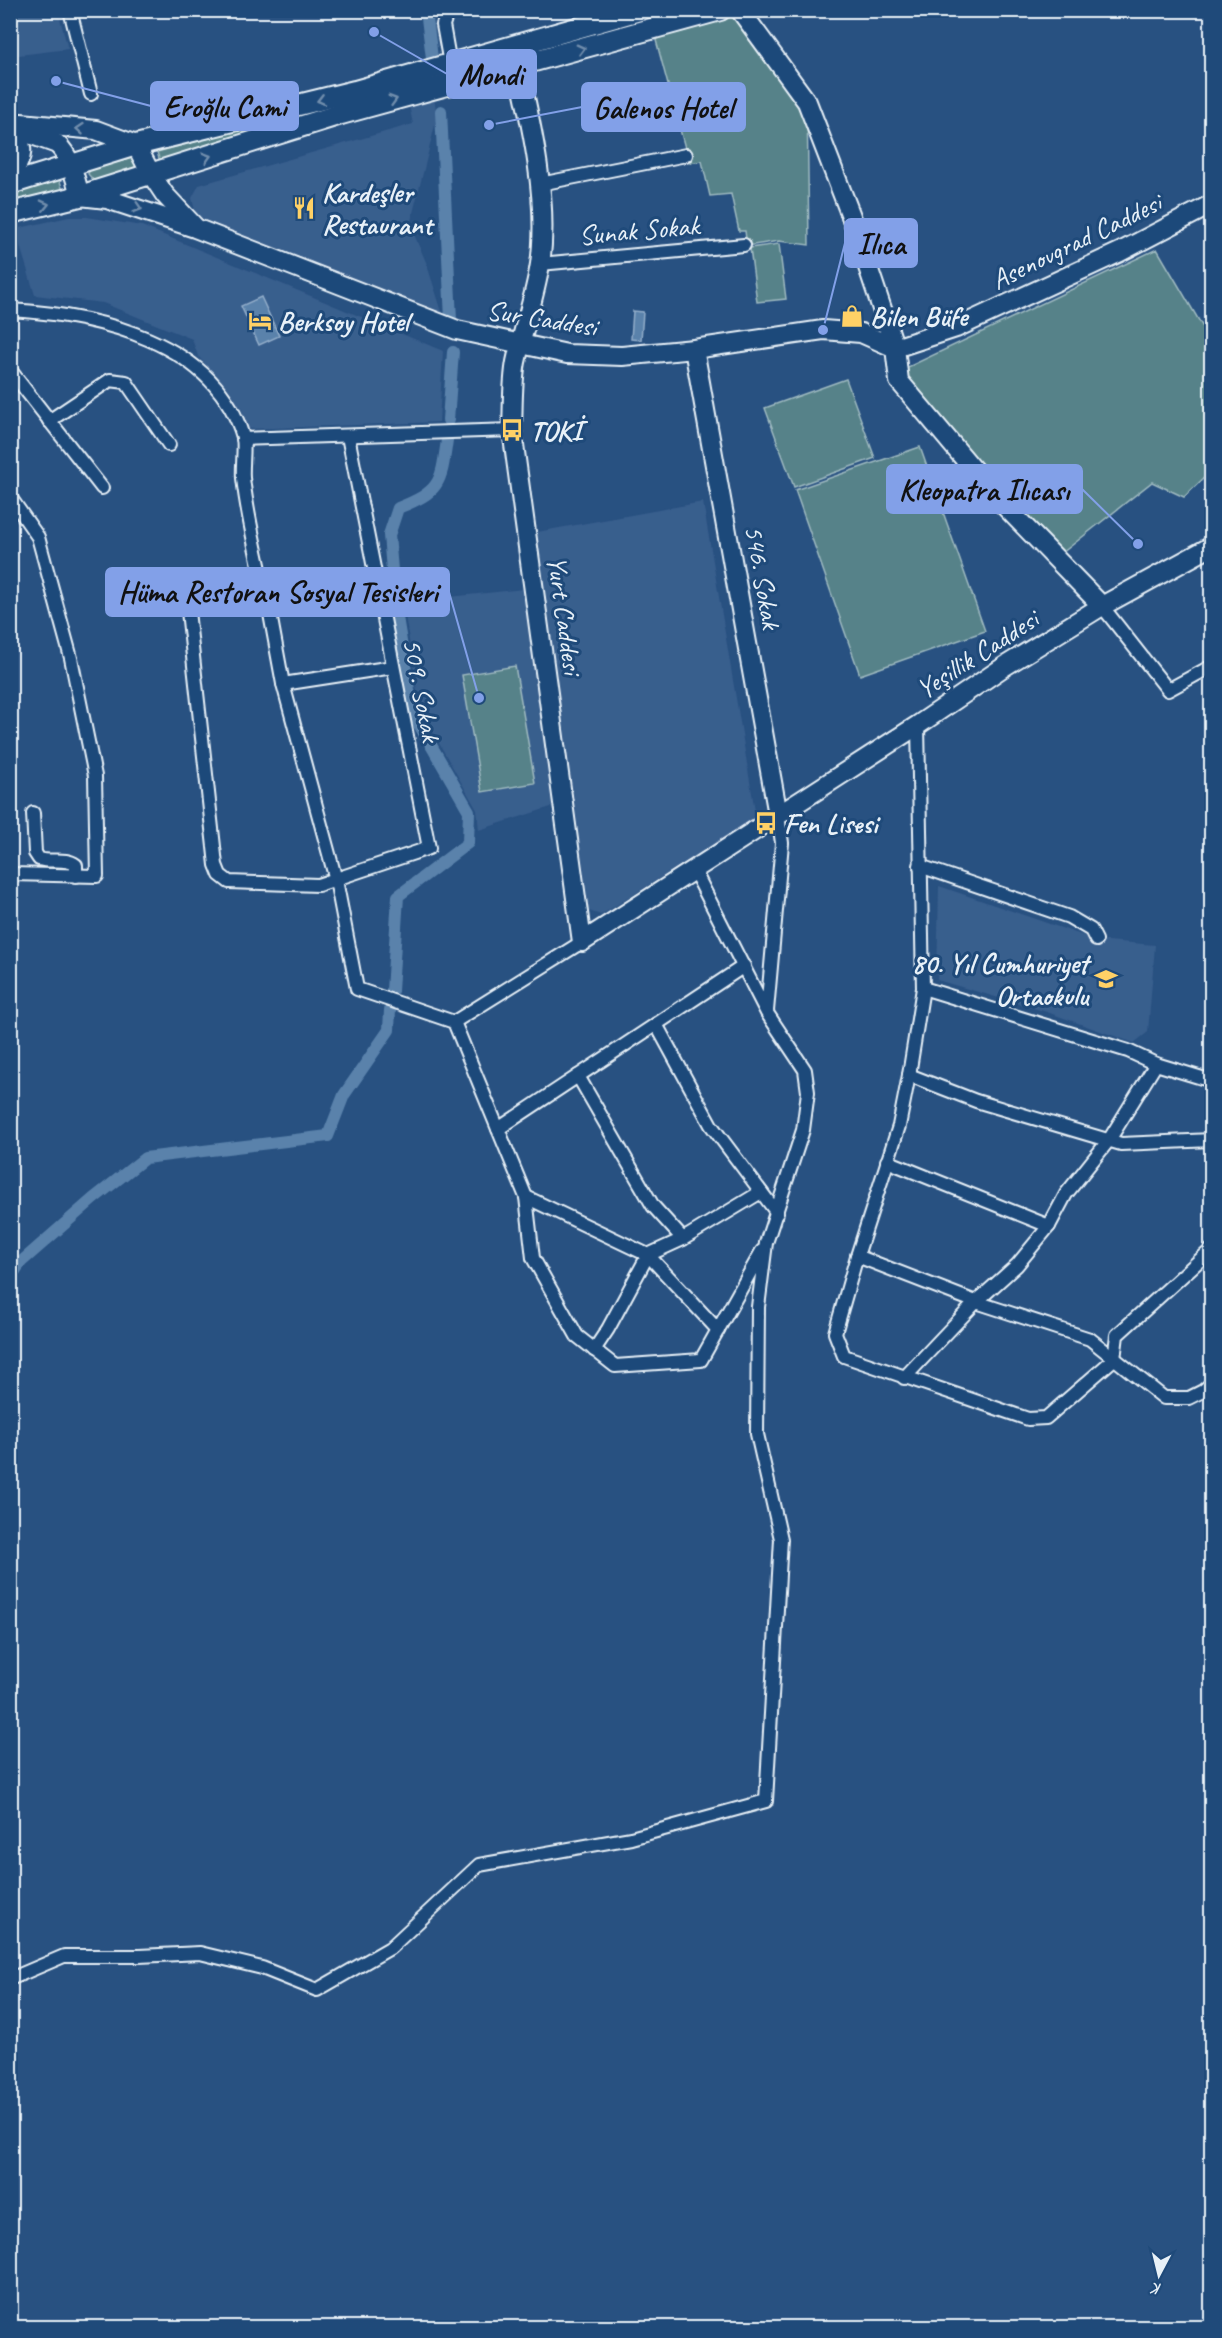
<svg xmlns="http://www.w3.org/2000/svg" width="1222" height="2338" font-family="Caveat,sans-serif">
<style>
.built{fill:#395e8d}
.green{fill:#568289;stroke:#9fbac0;stroke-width:1.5}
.water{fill:#5a82ab;stroke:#93aeca;stroke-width:1.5}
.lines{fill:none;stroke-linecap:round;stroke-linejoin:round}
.canal{stroke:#5a82ab;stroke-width:12}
.minor-casing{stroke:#e8f1f8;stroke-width:16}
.secondary-casing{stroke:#e8f1f8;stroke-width:22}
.primary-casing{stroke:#e8f1f8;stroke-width:24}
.minor{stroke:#1f4a7a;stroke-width:12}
.secondary{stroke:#1f4a7a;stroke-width:18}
.primary{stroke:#1f4a7a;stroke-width:20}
.oneway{stroke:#6f8dac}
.labels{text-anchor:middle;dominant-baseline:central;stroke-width:6;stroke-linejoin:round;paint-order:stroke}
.poi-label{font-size:28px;font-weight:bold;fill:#e8f1f8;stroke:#1f4a7a;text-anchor:start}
.street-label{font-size:28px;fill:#e8f1f8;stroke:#1f4a7a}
.leader{fill:none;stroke:#82a0e8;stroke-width:2}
.callout-dot{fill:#82a0e8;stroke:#1f4a7a;stroke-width:2}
.callout{fill:#82a0e8;stroke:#82a0e8;stroke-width:2}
.callout-label{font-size:30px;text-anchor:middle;font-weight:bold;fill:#111}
</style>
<rect width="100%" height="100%" fill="#285181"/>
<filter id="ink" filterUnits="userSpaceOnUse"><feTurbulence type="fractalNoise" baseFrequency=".0167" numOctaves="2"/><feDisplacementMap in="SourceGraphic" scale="12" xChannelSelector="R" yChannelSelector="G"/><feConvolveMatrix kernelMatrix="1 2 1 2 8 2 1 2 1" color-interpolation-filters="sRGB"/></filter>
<g filter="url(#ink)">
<g class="built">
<path d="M10 11H58L68 49 11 56Z"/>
<path d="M434 97 437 117 410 225 426 262 444 318 205 221 195 211 192 198 199 185 413 124 409 105Z"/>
<path d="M69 217H87L142 226 443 351 439 422 248 429 242 410 226 388 198 356 192 339 103 303 35 295 15 229Z"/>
<path d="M703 502 756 817 601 915 589 911 537 532Z"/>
<path d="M523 589 554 806 479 830 477 810 420 710 403 602Z"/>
<path d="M939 886 1096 940 1155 945 1148 1032 1134 1043 1047 1012 937 980Z"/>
</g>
<g class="green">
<path d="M720 11H740L807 102 809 245 779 241 747 246 745 231H739L731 194 710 196 702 161 689 163 653 29Z"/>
<path d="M346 101 349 108 161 165 157 152Z"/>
<path d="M132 158 137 161 138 168 96 183 88 174 90 170Z"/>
<path d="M59 178 63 191 11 206V193Z"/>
<path d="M779 244 786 299 757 302 750 248Z"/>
<path d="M1157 249 1211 341 1212 464 1210 472 1184 497 1152 482 1062 553 1002 491 905 375 908 367Z"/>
<path d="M846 379 875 458 794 487 765 408Z"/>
<path d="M920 447 985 631 860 675 795 490Z"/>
<path d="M515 666 535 783 482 792 462 675Z"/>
</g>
<g class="water">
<path d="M261 297 279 336 259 345 241 306Z"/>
<path d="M633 311 643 312 641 340 631 339Z"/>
</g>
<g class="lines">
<g class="canal">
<path d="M426 10 432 58"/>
<path d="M441 111 451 320"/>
<path d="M448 420 453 352"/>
<path d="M392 991 398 896 468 843 469 811 413 714 395 605 389 535 398 508C441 491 441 483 447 440"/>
<path d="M10 1278 21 1262 93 1199 145 1158 328 1136 344 1095 389 1030 390 1010"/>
</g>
<g class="minor-casing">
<g id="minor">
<path d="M70 10 91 94"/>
<path d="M448 10 443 25 450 64"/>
<path d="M540 184 686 155"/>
<path d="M540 264 744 245"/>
<path d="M10 310C97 315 215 341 243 437 245 446 242 467 243 478 248 520 258 562 268 603L253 605 231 601 187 602 216 865 220 875 229 882 318 885 429 848 348 436"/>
<path d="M10 370 102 488"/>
<path d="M49 421 110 380 126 382 169 445"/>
<path d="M243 439 512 430"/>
<path d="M10 497 38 537 71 658 95 776 97 876 10 874"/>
<path d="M268 603 283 684 336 880 357 989 454 1022 526 1197 533 1258 577 1336 615 1366 701 1360 762 1251"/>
<path d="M1102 606 1168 690 1212 666"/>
<path d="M283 684 393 667"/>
<path d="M918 725 923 988 909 1075 899 1126 857 1256 835 1333 844 1356 1028 1419 1046 1418 1114 1359 1117 1335 1212 1249"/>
<path d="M33 813 35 853 39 859C51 863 65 857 76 865V876"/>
<path d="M920 866 1069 917 1091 930 1096 940"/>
<path d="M923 988 1128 1051 1156 1064 1212 1081"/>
<path d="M767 1011 782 843 778 815"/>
<path d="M454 1022 582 942"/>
<path d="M656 1024 711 1125 777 1213"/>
<path d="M909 1075 976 1101 1121 1144 1212 1140"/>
<path d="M578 1076 653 1206 683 1239"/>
<path d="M498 1129 744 966"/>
<path d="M887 1161 1049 1226"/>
<path d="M526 1197 648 1255 718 1330"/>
<path d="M857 1256 976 1302 1090 1339 1164 1398H1189L1203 1391 1212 1383"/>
<path d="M594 1350 608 1329 648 1255 683 1239 761 1192"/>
<path d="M904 1378 976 1302 1017 1265 1049 1226 1066 1194 1109 1140 1156 1064"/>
<path d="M10 1979 64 1956H139L200 1953 262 1968 317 1990 390 1948 479 1865 631 1838 766 1801 781 1539 757 1434 758 1307 766 1243 803 1130 808 1092 805 1070 767 1013 694 870"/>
</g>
</g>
<g class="secondary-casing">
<g id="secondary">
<path d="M740 10 807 102 851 216 895 348 899 381 998 499 1102 606"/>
<path d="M518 66C532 127 549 202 540 264 535 297 523 329 516 362 512 383 513 408 512 430L582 942 918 725 1005 666 1102 606 1212 546"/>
<path d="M21 123 96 130 136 145 151 174 165 195 194 226"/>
<path d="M10 127 57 144C71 157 75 178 80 196L107 199 195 228 457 330 567 354 622 356 694 349 823 330 861 333 895 348"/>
<path d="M10 133C27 144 23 161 10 174"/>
<path d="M895 348 956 328 1120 252 1212 204"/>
<path d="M694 349 778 815"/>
</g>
</g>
<g class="primary-casing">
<g id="primary">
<path d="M10 184 136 145 355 91 640 10"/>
<path d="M10 213 80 196 341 114 720 10"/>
</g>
</g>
<use href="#minor" class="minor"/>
<use href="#secondary" class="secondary"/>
<use href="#primary" class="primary"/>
</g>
<defs><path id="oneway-chevron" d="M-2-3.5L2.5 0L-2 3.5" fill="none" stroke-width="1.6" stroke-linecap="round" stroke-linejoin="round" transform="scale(1.5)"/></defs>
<g class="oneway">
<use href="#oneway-chevron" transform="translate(581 49) rotate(-15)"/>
<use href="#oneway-chevron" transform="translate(321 100) rotate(166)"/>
<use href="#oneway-chevron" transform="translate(393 100) rotate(-16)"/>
<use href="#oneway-chevron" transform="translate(80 129) rotate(-175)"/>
<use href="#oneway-chevron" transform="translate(207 157) rotate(-17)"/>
<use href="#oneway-chevron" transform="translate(45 205) rotate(-13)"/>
<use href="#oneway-chevron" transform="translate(138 208) rotate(17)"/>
</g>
</g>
<defs>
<g id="restaurant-bare" transform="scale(1.8)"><path d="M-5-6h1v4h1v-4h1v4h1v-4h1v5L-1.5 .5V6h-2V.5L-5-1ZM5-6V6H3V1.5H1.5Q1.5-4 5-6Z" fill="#ffd166" stroke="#1f4a7a" stroke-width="2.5" paint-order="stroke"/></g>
<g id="shop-bare" transform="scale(1.8)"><path d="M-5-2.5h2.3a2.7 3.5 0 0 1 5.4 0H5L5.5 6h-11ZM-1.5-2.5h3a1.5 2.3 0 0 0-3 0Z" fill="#ffd166" stroke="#1f4a7a" stroke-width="2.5" paint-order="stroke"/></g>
<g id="hotel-bare" transform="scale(1.8)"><path d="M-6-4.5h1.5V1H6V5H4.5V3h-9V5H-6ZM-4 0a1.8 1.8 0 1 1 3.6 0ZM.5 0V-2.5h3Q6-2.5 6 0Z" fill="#ffd166" stroke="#1f4a7a" stroke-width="2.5" paint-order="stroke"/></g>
<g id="bus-bare" transform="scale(1.8)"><path d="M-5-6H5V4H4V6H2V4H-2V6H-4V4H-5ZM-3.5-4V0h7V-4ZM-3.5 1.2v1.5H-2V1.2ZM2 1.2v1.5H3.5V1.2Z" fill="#ffd166" stroke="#1f4a7a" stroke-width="2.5" paint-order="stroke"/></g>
<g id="school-bare" transform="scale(1.8)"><path d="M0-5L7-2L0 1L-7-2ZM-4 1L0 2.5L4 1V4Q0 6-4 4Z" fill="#ffd166" stroke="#1f4a7a" stroke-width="2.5" paint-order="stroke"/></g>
</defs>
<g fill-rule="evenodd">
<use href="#restaurant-bare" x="304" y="208"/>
<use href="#shop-bare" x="852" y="316"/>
<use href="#hotel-bare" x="260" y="321"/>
<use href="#bus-bare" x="512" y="430"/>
<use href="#bus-bare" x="766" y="823"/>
<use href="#school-bare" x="1106" y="979"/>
</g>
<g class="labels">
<g class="poi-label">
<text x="322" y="192">Kardeşler<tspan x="322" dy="32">Restaurant</tspan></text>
<text x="870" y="316">Bilen Büfe</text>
<text x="278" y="321">Berksoy Hotel</text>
<text x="530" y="430">TOKİ</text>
<text x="784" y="823">Fen Lisesi</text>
<text x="1088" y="963" text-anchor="end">80. Yıl Cumhuriyet<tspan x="1088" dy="32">Ortaokulu</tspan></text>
</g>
<g class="street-label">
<text transform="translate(639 230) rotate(-5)">Sunak Sokak</text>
<text transform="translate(1076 241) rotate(-26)">Asenovgrad Caddesi</text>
<text transform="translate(542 318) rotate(9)">Sur Caddesi</text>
<text transform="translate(763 577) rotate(80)">546. Sokak</text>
<text transform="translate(565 615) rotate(82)">Yurt Caddesi</text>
<text transform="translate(977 654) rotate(-33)">Yeşillik Caddesi</text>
<text transform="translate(422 690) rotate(79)">509. Sokak</text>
</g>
</g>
<path class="leader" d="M374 32L447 74M56 81L151 106M489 125L582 107M823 330L845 243M1138 544L1082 489M479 698L449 592"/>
<g class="callout-dot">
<circle cx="374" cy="32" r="6"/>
<circle cx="56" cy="81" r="6"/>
<circle cx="489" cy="125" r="6"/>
<circle cx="823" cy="330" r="6"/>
<circle cx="1138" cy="544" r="6"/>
<circle cx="479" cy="698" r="6"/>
</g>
<g class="callout">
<rect x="447" y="50" width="89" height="48" rx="6"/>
<rect x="151" y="82" width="147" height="48" rx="6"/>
<rect x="582" y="83" width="163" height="48" rx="6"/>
<rect x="845" y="219" width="72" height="48" rx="6"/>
<rect x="887" y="465" width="195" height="48" rx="6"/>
<rect x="106" y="568" width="343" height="48" rx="6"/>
</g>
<g class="callout-label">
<text x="491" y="85">Mondi</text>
<text x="225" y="117">Eroğlu Cami</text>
<text x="663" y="118">Galenos Hotel</text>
<text x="881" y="254">Ilıca</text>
<text x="984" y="500">Kleopatra Ilıcası</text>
<text x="278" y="602">Hüma Restoran Sosyal Tesisleri</text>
</g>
<rect width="1222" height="2338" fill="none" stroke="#1f4a7a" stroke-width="36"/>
<rect x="18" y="18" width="1186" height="2302" fill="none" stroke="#e8f1f8" stroke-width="2" filter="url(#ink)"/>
<g transform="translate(1159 2275) rotate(187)" stroke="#1f4a7a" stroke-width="4.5" paint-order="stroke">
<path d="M0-4.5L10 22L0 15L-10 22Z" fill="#e8f1f8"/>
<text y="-9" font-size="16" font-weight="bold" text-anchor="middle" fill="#e8f1f8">K</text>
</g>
</svg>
